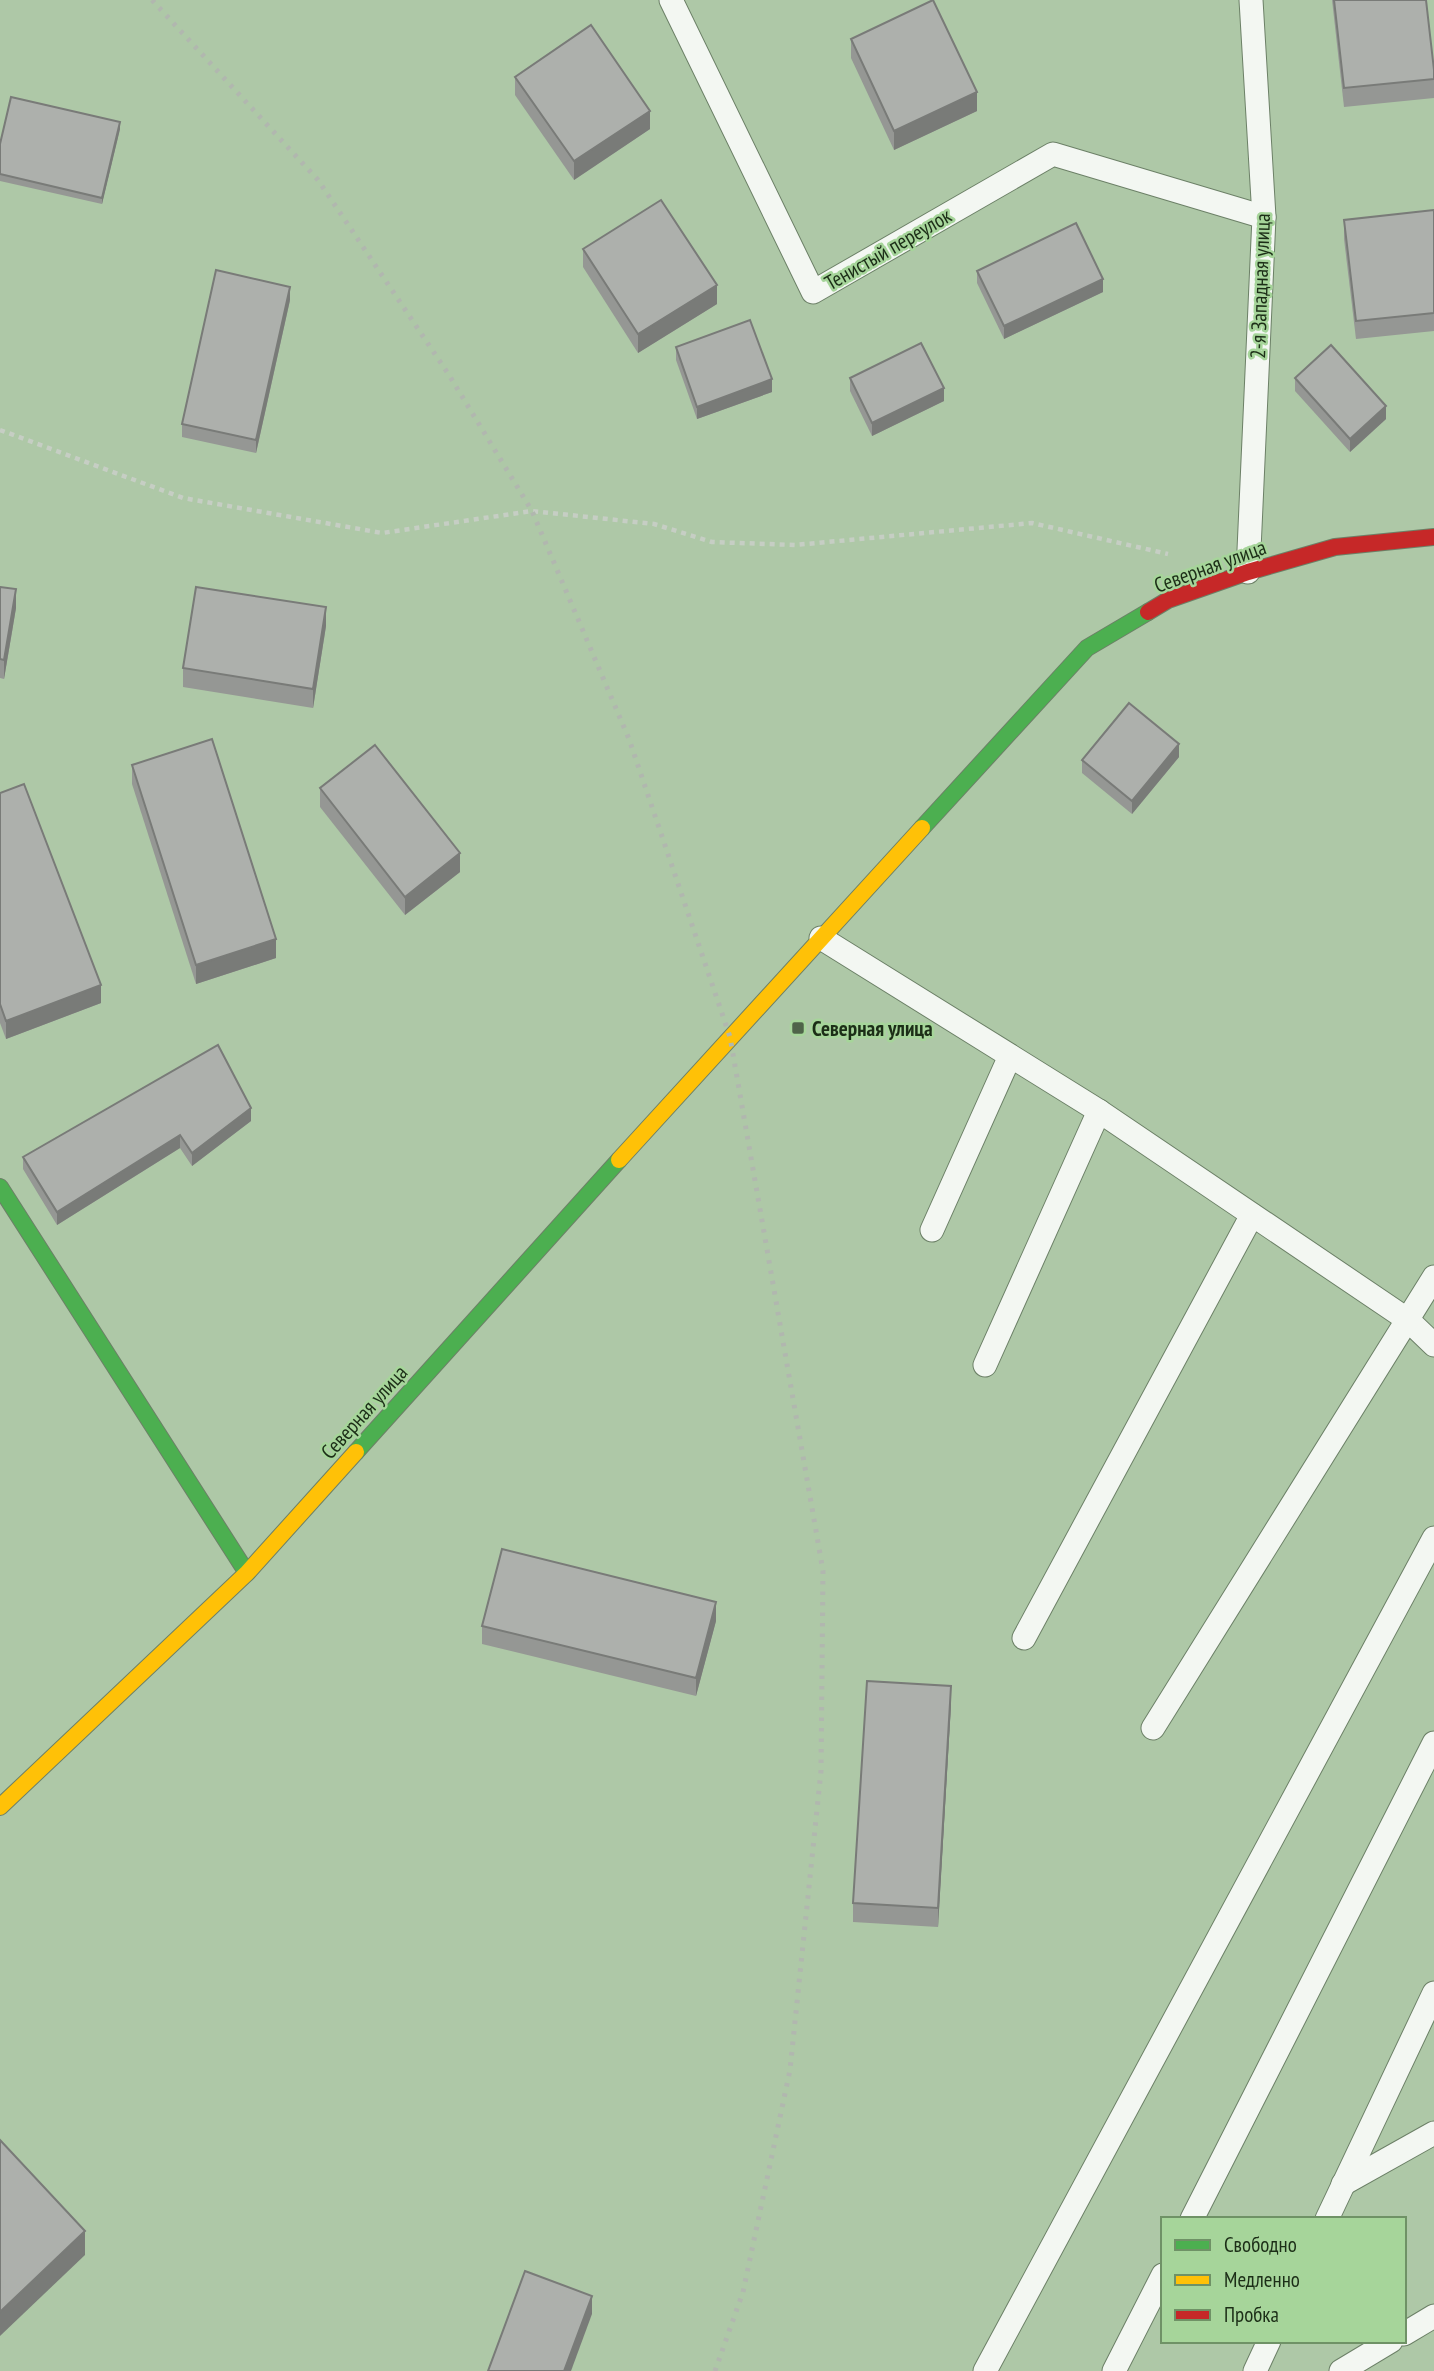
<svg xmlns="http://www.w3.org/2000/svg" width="1434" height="2371" font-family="'PT Sans Narrow',sans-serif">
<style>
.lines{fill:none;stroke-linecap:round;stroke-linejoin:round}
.lane-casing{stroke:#6c8067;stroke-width:25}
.fast-casing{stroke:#6c8067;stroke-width:18}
.slow-casing{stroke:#6c8067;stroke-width:18}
.jam-casing{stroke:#6c8067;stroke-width:18}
.path{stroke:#c6cec4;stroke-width:4.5;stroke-dasharray:5 5;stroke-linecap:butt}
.lane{stroke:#f3f7f2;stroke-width:23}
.fast{stroke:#4caf50;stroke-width:16}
.slow{stroke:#ffc107;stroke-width:16}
.jam{stroke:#c62828;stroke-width:16}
.rail{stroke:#b1b7af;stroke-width:5;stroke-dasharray:3.5 7;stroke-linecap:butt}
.wall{fill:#959794}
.shaded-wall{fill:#797b78}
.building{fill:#adb0ac;stroke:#797b78;stroke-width:2}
.poi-dot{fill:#4f6449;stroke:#a6d59a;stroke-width:2.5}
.labels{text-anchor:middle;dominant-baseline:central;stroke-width:5;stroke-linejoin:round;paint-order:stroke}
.street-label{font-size:21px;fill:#1c2e17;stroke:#a6d59a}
.poi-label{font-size:21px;font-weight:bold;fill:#1c2e17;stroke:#a6d59a;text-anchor:start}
</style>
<rect width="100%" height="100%" fill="#aec8a7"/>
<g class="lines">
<g class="lane-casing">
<g id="lane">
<path d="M671 0 813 292 1053 154 1264 217"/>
<path d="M1248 572 1264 217 1251 0"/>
<path d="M821 938 1099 1111 1408 1320 1434 1345"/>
<path d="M932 1230 1010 1056"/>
<path d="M985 1365 1099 1111"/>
<path d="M1024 1638 1252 1215"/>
<path d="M1153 1728 1434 1277"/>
<path d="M1343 2184 1434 2133"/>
<path d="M1192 2219 1434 1743"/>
<path d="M1327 2219 1434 1993"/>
<path d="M1404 2334 1434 2316"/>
<path d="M985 2371 1434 1538"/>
<path d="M1114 2371 1163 2275"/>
<path d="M1255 2371 1269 2341"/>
<path d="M1341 2371 1391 2341"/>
</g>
</g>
<g class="fast-casing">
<g id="fast">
<path d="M922 828 1087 648 1148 612"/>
<path d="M0 1187 247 1573"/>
<path d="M356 1452 619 1160"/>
</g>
</g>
<g class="slow-casing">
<g id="slow">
<path d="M619 1160 922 828"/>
<path d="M0 1807 247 1573 356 1452"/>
</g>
</g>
<g class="jam-casing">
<path id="jam" d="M1148 612 1168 600 1248 572 1335 547 1434 537"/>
</g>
<path class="path" d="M0 430 183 498 382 533 532 511 654 524 712 542 795 545 1032 523 1168 554"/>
<use href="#lane" class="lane"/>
<use href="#fast" class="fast"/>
<use href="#slow" class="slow"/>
<use href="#jam" class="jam"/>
<path class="rail" d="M152 0 318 180 449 375 532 511 629 739 730 1037 823 1571 821 1771 790 2070 743 2292 715 2371"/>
</g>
<g class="wall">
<path d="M1332 0H1426L1434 70V98L1344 107Z"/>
<path d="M851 39 977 111 894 150 851 58Z"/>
<path d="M515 77 650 129 574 180 515 95Z"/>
<path d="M120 129 102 204 0 181V144Z"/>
<path d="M1434 210V331L1356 339 1344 239V220Z"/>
<path d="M583 249 717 304 638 353 583 267Z"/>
<path d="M977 271 1103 292 1004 339 977 283Z"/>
<path d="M290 300 256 453 182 437V424Z"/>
<path d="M676 347 772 392 697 419 676 360Z"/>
<path d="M850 378 944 401 872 436 850 391Z"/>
<path d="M1295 378 1386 419 1350 452 1295 391Z"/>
<path d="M0 587 16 608 4 679 0 678Z"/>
<path d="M326 626 313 708 183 687V668Z"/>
<path d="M1179 757 1132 814 1082 773V760Z"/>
<path d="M132 765 276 958 196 984 132 784Z"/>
<path d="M320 788 460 872 405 915 320 807Z"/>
<path d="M0 793 101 1003 6 1039 0 1023Z"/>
<path d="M251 1121 192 1166 180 1148 57 1225 23 1169V1157Z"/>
<path d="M716 1621 696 1696 482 1644V1626Z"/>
<path d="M951 1705 938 1927 853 1922V1903Z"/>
</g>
<g class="shaded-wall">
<path d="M977 92V111L894 150V131Z"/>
<path d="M650 111V129L574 180V161Z"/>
<path d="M120 122V129L102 204V198Z"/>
<path d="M1103 279V292L1004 339V326Z"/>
<path d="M717 285V304L638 353V334Z"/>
<path d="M290 287V300L256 453V440Z"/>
<path d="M772 379V392L697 419V407Z"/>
<path d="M944 388V401L872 436V423Z"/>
<path d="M1386 406V419L1350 452V439Z"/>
<path d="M16 589V608L4 679V660Z"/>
<path d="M326 607V626L313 708V689Z"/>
<path d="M1179 744V757L1132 814V801Z"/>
<path d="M460 853V872L405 915V897Z"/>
<path d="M276 939V958L196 984V965Z"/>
<path d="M101 985V1003L6 1039V1021Z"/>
<path d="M251 1108V1121L192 1166V1153Z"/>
<path d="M180 1135V1148L57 1225V1212Z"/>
<path d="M716 1602V1621L696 1696V1678Z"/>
<path d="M951 1686V1705L938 1927V1908Z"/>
<path d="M85 2231V2255L0 2336V2312Z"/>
<path d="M592 2296V2314L571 2371H564Z"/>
</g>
<g class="building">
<path d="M933 0 977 92 894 131 851 39Z"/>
<path d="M1334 0H1426L1434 70V79L1344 88Z"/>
<path d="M591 25 650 111 574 161 515 77Z"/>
<path d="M11 97 120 122 102 198 0 174V144Z"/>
<path d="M661 200 717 285 638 334 583 249Z"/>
<path d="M1434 210V313L1356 321 1344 220Z"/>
<path d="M1076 223 1103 279 1004 326 977 271Z"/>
<path d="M216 270 290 287 256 440 182 424Z"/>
<path d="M750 320 772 379 697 407 676 347Z"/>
<path d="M921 343 944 388 872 423 850 378Z"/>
<path d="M1331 345 1386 406 1350 439 1295 378Z"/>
<path d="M0 587 16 589 4 660 0 659Z"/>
<path d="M196 587 326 607 313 689 183 668Z"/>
<path d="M1129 703 1179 744 1132 801 1082 760Z"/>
<path d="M212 739 276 939 196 965 132 765Z"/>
<path d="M375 745 460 853 405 897 320 788Z"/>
<path d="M24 784 101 985 6 1021 0 1004V793Z"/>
<path d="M218 1045 251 1108 192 1153 180 1135 57 1212 23 1157Z"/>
<path d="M502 1549 716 1602 696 1678 482 1626Z"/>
<path d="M867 1681 951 1686 938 1908 853 1903Z"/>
<path d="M0 2140 85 2231 0 2312Z"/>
<path d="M525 2271 592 2296 564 2371H488Z"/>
</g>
<rect class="poi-dot" x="791" y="1021" width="14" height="14" rx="3.5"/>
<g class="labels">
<g class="street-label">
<text transform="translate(888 249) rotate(-30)">Тенистый переулок</text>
<text transform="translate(1260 286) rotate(-88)">2-я Западная улица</text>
<text transform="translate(1210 566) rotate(-20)">Северная улица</text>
<text transform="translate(364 1412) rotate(-48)">Северная улица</text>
</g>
<g class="poi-label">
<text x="812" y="1028">Северная улица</text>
</g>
</g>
<rect x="1161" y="2217" width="245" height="126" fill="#a6d59a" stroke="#6f9266" stroke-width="2"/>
<rect x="1175" y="2240" width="35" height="10" fill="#4caf50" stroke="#6f9266" stroke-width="2"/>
<text x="1224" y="2252" font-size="21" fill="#1c2e17">Свободно</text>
<rect x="1175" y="2275" width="35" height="10" fill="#ffc107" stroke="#6f9266" stroke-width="2"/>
<text x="1224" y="2287" font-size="21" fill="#1c2e17">Медленно</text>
<rect x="1175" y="2310" width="35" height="10" fill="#c62828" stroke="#6f9266" stroke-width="2"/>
<text x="1224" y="2322" font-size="21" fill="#1c2e17">Пробка</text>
</svg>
